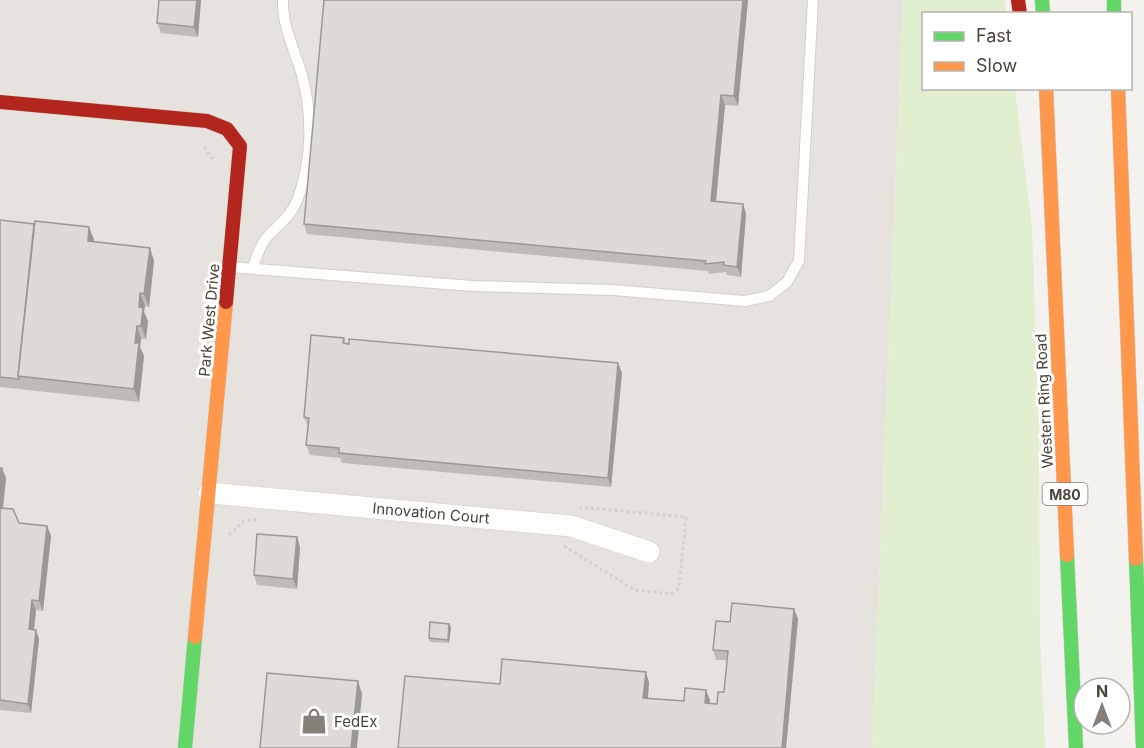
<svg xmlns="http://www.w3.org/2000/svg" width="1144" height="748" font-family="Inter,sans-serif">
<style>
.industrial{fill:#e6e2de}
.green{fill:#e1eecf}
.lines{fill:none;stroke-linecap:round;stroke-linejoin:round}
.lane-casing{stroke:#d2d0cb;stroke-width:12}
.street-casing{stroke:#d2d0cb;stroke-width:22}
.fast-casing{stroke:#d3cfc5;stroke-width:15}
.slow-casing{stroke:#d3cfc5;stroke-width:15}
.jam-casing{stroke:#d3cfc5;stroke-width:15}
.path{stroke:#d3d2cc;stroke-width:3;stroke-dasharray:3 3;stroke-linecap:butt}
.lane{stroke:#fdfdfc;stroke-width:10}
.street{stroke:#fdfdfc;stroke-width:21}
.fast{stroke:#63d668;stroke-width:14}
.slow{stroke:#ff974d;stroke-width:14}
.jam{stroke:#b3261e;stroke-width:14}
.wall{fill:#bfbcb8}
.shaded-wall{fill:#9b9996}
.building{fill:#dedbd6;stroke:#9b9996;stroke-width:1.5}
.labels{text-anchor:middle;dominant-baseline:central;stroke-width:6;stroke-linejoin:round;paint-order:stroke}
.shield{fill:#fff;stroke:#817c74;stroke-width:1.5}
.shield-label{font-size:14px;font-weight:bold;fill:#4b4439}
.street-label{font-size:15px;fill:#4b4439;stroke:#fff}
.poi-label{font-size:15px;fill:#4b4439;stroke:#fff;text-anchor:start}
</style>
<rect width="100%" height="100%" fill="#f4f2ee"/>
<path class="industrial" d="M0 0H903L872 748H0Z"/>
<path class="green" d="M903 0H1004L1006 13 924 14V88L1015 89 1032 226 1039 433 1040 636 1045 748H872Z"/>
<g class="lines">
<g class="lane-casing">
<g id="lane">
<path d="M230 267 472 286 613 290 745 301 769 296 787 282 799 261 813 0"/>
<path d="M253 269C256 257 260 245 268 236 278 225 291 216 297 201 312 161 313 116 302 75 295 51 282 26 283 0"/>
</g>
</g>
<g class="street-casing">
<path id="street" d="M209 493 571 526 649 552"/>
</g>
<g class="fast-casing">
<g id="fast">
<path d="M1042 0 1043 14"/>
<path d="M1114 0V14"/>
<path d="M1067 555 1076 748"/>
<path d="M1136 559 1143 748"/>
<path d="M185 748 195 637"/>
</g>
</g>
<g class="slow-casing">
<g id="slow">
<path d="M1046 88 1067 555"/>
<path d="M1118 88 1136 559"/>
<path d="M195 637 226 302"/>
</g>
</g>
<g class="jam-casing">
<g id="jam">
<path d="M1018 0 1020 14"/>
<path d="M0 102 207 121 227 129 240 146 226 302"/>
</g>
</g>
<g class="path">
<path d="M204 147 214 161"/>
<path d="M229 535 244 521 259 519"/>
<path d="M564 546 635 590 672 594 679 588 686 517 580 507"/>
</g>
<use href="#lane" class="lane"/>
<use href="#street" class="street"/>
<use href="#fast" class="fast"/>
<use href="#slow" class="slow"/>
<use href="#jam" class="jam"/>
</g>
<g class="wall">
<path d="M201 0 198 37 161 33 157 23Z"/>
<path d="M324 0H748L738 106 725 105 716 201 743 204 746 214 741 277 727 275 726 272 709 274 708 271 307 234 304 224Z"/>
<path d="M0 220 34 224 89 227 94 240V242L150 248 154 261 149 307 145 306 144 312 148 321 146 339H141L140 347 144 356 139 402 0 387Z"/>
<path d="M344 338 346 344 622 373 611 487 342 463 340 458 310 455 306 445 308 427 304 417Z"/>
<path d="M0 468H2L6 478 3 508 19 523 47 526 51 536 43 611 36 610 34 629 36 630 39 639 31 713 0 710Z"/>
<path d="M297 537 300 547 297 589 257 585 254 575Z"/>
<path d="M794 609 798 619 786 748H398L500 684 649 682 648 698 684 701 710 700V704H717L724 692 727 660H716L713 650 730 622Z"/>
<path d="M451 627 449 643 430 642 429 638Z"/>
</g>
<g class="shaded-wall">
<path d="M197 0H201L198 37 194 27Z"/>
<path d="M743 0H748L738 106 734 96Z"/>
<path d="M721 95 725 105 715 211 711 201Z"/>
<path d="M743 204 746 214 741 277 737 267Z"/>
<path d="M89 227 94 240 92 254 88 241Z"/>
<path d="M150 248 154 261 149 307 144 294Z"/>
<path d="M140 293 145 306 144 312 148 321 146 339 141 326 139 307Z"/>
<path d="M137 326 141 339 140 347 144 356 139 402 134 389 135 343Z"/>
<path d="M618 363 622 373 611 487 608 478Z"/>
<path d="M2 468 6 478 2 517 0 513V489Z"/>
<path d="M47 526 51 536 43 611 39 601Z"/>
<path d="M297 537 300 547 297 589 293 579Z"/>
<path d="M32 600 36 610 33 639 29 629Z"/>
<path d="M794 609 798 619 786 748H782Z"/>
<path d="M449 624 451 627 449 643 448 640Z"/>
<path d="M36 630 39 639 31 713 28 704Z"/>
<path d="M646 672 649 682 647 708 643 698Z"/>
<path d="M358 681 362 694 357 748H351Z"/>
<path d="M706 690 710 700 709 713 705 703Z"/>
</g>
<g class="building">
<path d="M159 0H197L194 27 157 23Z"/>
<path d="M324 0H743L734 96 721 95 711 201 743 204 737 267 723 265 724 262 705 264 706 261 304 224Z"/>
<path d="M0 220 34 224 18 376 19 379 0 377Z"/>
<path d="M35 221 89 227 88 241 150 248 144 294 140 293 139 307 143 308 141 326H137L135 343H139L134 389 18 376Z"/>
<path d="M311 335 344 338 343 343 349 344V339L618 363 608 478 339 453V448L306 445 309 418 304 417Z"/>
<path d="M0 468H2L0 489Z"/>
<path d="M0 508 13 509 19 523 47 526 39 601 32 600 29 629 36 630 28 704 0 700Z"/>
<path d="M257 534 297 537 293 579 254 575Z"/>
<path d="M732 603 794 609 782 748H398L405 676 500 684 502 659 646 672 643 698 684 701 685 688 706 690 705 703 717 704 718 692H724L728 651 713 650 716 621 730 622Z"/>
<path d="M430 622 449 624 448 640 429 638Z"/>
<path d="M267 673 358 681 351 748H260Z"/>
</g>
<defs>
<g id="shop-bare" transform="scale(2.07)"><path d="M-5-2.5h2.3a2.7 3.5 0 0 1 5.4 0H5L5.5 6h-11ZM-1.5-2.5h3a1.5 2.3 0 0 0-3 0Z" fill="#868178" stroke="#fff" stroke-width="2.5" paint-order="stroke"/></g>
</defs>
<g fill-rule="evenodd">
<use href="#shop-bare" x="314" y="721"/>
</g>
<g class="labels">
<rect class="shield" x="1042.5" y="483" width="45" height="22" rx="4.5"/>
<g class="shield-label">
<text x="1065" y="494">M80</text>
</g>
<g class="street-label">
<text transform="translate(209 320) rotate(-85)">Park West Drive</text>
<text transform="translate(1044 401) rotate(-93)">Western Ring Road</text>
<text transform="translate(431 513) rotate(5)">Innovation Court</text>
</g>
<g class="poi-label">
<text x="334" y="721">FedEx</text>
</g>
</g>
<rect x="922" y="12" width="210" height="78" fill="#ffffff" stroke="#b7b4b0" stroke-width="1.5"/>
<rect x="934" y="32" width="30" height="9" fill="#63d668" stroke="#b7b4b0" stroke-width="1.5"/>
<text x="976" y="42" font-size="18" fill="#4b4439">Fast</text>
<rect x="934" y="62" width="30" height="9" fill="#ff974d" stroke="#b7b4b0" stroke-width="1.5"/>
<text x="976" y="72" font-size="18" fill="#4b4439">Slow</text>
<g transform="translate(1102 706)"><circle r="28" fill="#ffffff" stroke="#b7b4b0" stroke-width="1.5"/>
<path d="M0-4.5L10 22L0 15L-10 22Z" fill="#868178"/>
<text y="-9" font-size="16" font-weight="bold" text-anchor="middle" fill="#4b4439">N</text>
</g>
</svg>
